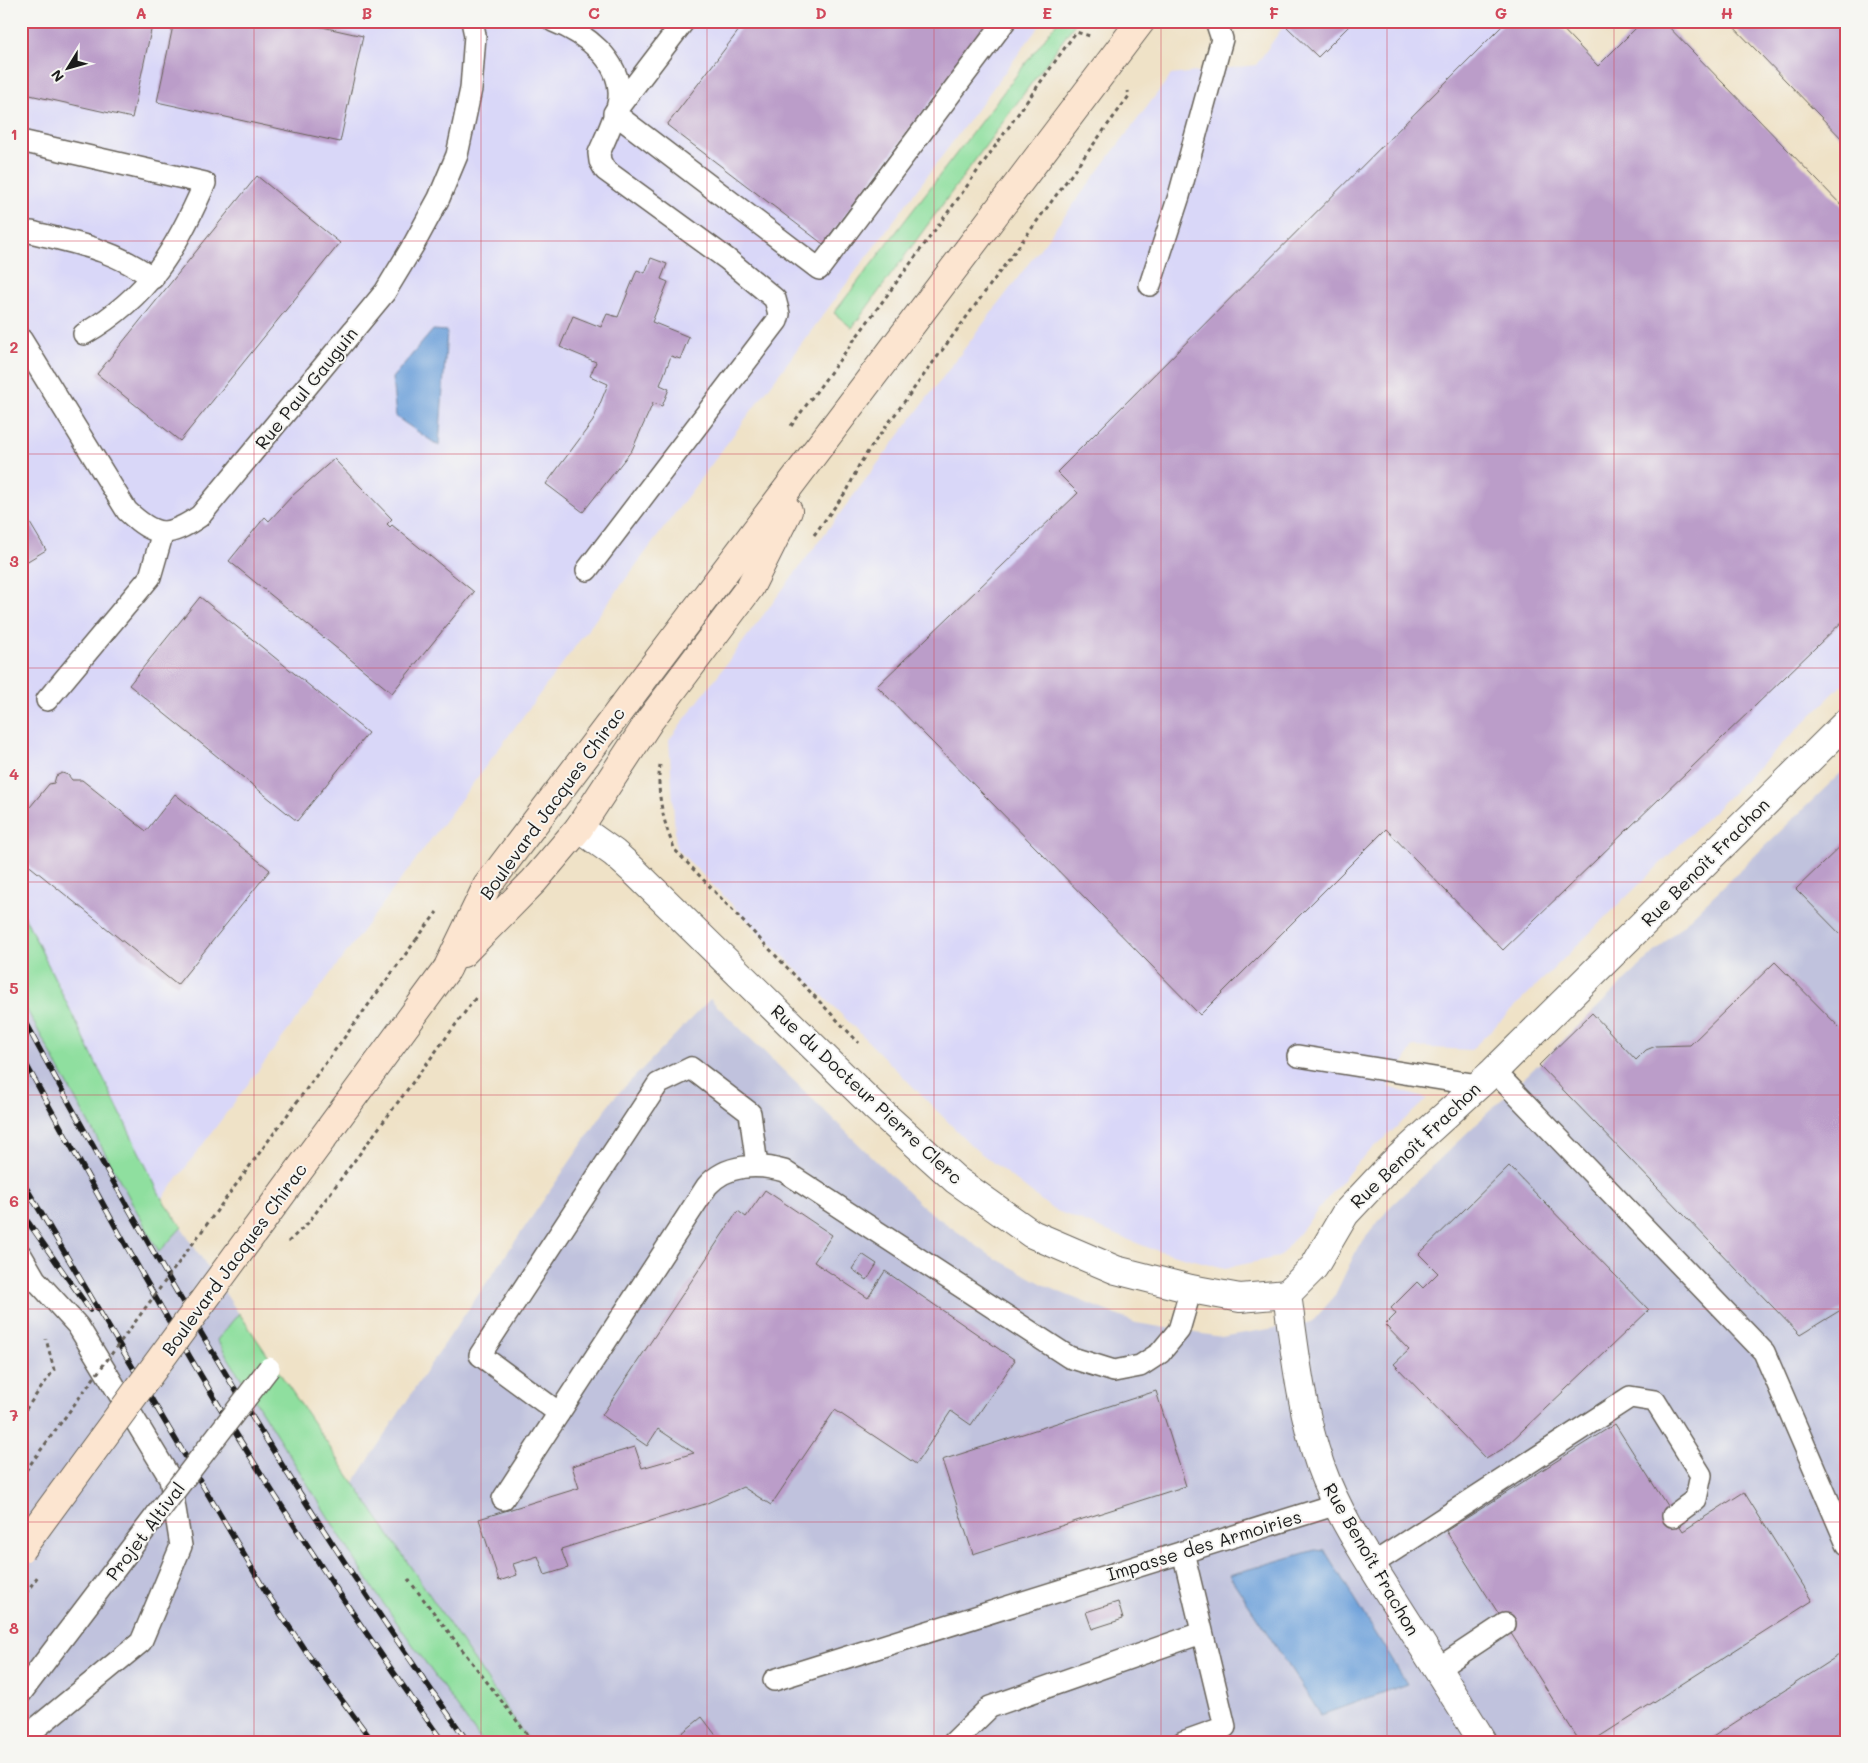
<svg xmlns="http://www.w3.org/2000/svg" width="1868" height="1763" font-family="Mali,sans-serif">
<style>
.built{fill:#d9d7f8}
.industrial{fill:#c0c2dd}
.green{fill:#8fdf9f;stroke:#567e5e}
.water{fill:#6ea1da;stroke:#455e7b}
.building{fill:#bb9dc9}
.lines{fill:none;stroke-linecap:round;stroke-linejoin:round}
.lane-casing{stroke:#666158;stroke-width:24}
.street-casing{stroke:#666158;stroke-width:30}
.secondary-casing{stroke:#666158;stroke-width:30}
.path{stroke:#666158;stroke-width:3;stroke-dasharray:4 4;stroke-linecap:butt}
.lane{stroke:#fff;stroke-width:21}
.street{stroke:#fff;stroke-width:28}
.secondary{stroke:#fce5d0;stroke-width:28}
.rail-casing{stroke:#1c1c1c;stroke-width:5.5}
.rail{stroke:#f6f6f2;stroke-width:4;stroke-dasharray:11;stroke-linecap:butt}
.lane-bridge-casing{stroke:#666158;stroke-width:24;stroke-linecap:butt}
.secondary-bridge-casing{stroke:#666158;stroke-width:30;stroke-linecap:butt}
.path-bridge{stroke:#666158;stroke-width:3;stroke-dasharray:4 4;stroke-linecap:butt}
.lane-bridge{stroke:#fff;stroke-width:21}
.secondary-bridge{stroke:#fce5d0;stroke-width:28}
.grid{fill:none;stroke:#d1495b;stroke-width:1;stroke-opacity:0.55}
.labels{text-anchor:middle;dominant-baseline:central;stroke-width:4;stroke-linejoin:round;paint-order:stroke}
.street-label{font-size:18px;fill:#1c1c1c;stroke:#f6f6f2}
.neatline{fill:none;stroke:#d1495b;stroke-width:2}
.grid-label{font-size:16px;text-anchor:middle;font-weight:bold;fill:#d1495b}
</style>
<rect width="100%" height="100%" fill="#f6f6f2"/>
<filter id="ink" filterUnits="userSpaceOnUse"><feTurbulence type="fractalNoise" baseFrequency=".02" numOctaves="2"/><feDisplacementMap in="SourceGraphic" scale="10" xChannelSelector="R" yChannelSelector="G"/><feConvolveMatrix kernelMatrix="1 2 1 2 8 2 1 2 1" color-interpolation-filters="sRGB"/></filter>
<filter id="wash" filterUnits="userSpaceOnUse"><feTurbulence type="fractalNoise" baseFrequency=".0096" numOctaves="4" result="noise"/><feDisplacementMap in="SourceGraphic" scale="20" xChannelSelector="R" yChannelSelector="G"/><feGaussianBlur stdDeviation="1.12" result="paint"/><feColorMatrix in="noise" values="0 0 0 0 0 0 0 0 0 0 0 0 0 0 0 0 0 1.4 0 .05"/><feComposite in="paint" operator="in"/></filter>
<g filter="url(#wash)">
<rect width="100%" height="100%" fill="#efe2c7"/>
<g class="built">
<path d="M21 21H1043L162 1199 21 909Z"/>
<path d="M1354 21H1555L1598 65 1643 21H1663L1847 211V680L1471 1050 1413 1047 1388 1087 1427 1099 1355 1165 1279 1257 1225 1268 1149 1248 1052 1209 973 1147 676 848 669 740 1171 75 1256 65 1285 24 1318 56Z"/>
</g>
<path class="industrial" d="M1847 767V1742H21V909L162 1199 353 1484 430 1365 613 1099 710 999 923 1207 991 1256 1052 1289 1136 1323 1221 1337 1312 1322 1334 1297 1358 1247 1391 1206Z"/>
<g class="green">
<path d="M1058 21H1077L852 328 834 313Z"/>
<path d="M21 909 162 1199 182 1227 159 1252 21 999Z"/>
<path d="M239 1313 529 1742H482L376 1593 217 1340Z"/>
</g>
<g class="water">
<path d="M433 330 447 331 439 446 396 417 392 378Z"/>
<path d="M1315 1550 1325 1551 1407 1684 1321 1715 1229 1575Z"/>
</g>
<g id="blocks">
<g class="building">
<path d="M21 21H153L132 118 21 93Z"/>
<path d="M174 21H295L363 36 340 142 157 102Z"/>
<path d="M746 21H991L823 244 667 125Z"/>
<path d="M1291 21H1354L1318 57 1287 27Z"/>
<path d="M1507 21H1555L1598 66 1643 21H1663L1847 211V617L1503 950 1386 829 1200 1015 877 686 1078 493 1057 472Z"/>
<path d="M1728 21H1847V144Z"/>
<path d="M257 176 340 243 180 441 97 374Z"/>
<path d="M651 258 667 264 661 279 668 282 652 322 689 337 680 359 671 356 660 385 669 389 662 406 653 403 632 450 583 512 546 484 593 421 608 384 590 376 596 362 560 347 573 316 601 327 607 314 618 317 637 270 645 273Z"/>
<path d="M334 459 392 519 387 524 390 527 392 525 474 592 392 693 229 561 265 517 269 521 292 496Z"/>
<path d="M21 508 46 550 21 565Z"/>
<path d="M200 597 368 733 297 821 129 685Z"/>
<path d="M62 773 68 775 72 780H82L146 831 175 794 270 870 177 985 21 859V818L49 784 54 783 56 776Z"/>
<path d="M1847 840V941L1796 889Z"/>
<path d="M1775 962 1847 1035V1315L1844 1308 1800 1335 1539 1065 1592 1013 1636 1060 1646 1050 1656 1046 1690 1045Z"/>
<path d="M1509 1166 1649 1310 1504 1448 1486 1459 1394 1364 1409 1350 1385 1325 1396 1314 1391 1308 1417 1282 1423 1288 1438 1273 1419 1254Z"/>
<path d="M765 1190 832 1235 814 1262 868 1298 885 1271 1015 1360 971 1425 951 1411 916 1464 835 1410 771 1505 743 1487 705 1504 561 1549 568 1568 545 1575 538 1556 513 1564 517 1575 499 1581 479 1519 579 1488 572 1466 635 1447 642 1468 694 1453 658 1429 647 1446 602 1415 738 1211 746 1217Z"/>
<path d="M862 1254 877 1264 867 1280 852 1269Z"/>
<path d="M1156 1391 1186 1486 973 1554 942 1460Z"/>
<path d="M1615 1424 1683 1531 1744 1492 1812 1601 1591 1742H1580L1446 1531Z"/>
<path d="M1118 1602 1123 1619 1092 1629 1086 1612Z"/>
<path d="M1847 1653V1742H1705L1839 1655 1841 1657Z"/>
<path d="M702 1717 721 1742H671Z"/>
</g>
</g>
</g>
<g filter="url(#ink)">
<use href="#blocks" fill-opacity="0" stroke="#666158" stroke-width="1"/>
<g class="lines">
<g class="lane-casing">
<g id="lane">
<path d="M553 21C584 33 622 60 619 98 618 112 605 139 599 153L600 161 605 170 727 259 775 299 779 314 777 321 587 570"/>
<path d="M684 21 614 113 819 269 1005 21"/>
<path d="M21 141 205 183C176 250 149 296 84 334"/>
<path d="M31 232C79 244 112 249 153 278"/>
<path d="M1150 285 1179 196 1222 39 1216 21"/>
<path d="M21 339 127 511C156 538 168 538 200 516L385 292 414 244 439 198 457 155 471 89 475 35 472 21"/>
<path d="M47 700 150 577 163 532"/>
<path d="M1298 1056 1478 1085"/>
<path d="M1494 1071 1764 1352 1847 1544"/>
<path d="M21 1255 35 1279 78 1326 170 1478 181 1546 141 1642 24 1738H21"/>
<path d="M559 1413 480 1355 658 1084 691 1068 750 1113 757 1166"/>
<path d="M503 1499 707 1186C726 1164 758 1163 784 1171L1069 1357 1114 1371 1140 1366 1160 1353 1179 1330 1191 1289"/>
<path d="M1183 1552 1225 1727 1183 1742"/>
<path d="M1371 1565 1630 1397 1655 1401 1701 1475 1696 1499 1673 1516"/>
<path d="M1437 1669 1505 1624"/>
<path d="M774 1680 1337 1504"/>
<path d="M21 1693 157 1514"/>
<path d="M954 1742 990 1707 1201 1633"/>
</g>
</g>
<g class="street-casing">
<g id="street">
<path d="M579 828 614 853 633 870 874 1106 956 1180 1032 1234 1116 1270 1191 1289 1240 1298 1287 1294"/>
<path d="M1287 1294 1314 1267 1345 1214 1392 1164 1494 1071 1847 722"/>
<path d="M1287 1294C1295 1352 1301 1410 1320 1465 1337 1513 1367 1558 1394 1601 1424 1648 1454 1695 1483 1742"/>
</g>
</g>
<g class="secondary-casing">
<g id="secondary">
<path d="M463 953 534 881 579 828 650 720 750 587 788 511"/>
<path d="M447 969 487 886 1141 21"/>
</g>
</g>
<g class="path">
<path d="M791 426 957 200 1076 32 1090 36"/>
<path d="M814 535 848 489 859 465 871 447 1129 96 1128 91"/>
<path d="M660 765C656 793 664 825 675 850L859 1043"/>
<path d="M416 940 437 912"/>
<path d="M288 1242 308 1223 477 996"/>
<path d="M21 1416 54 1370 46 1339"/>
<path d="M408 1579 533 1742"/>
</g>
<use href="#lane" class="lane"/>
<use href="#street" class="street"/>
<use href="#secondary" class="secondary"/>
<g class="rail-casing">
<g id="rail">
<path d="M21 1015C158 1268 300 1508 468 1742"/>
<path d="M21 1055C70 1144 118 1233 169 1321 252 1466 345 1606 443 1742"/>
<path d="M21 1179 266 1592 306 1652 373 1742"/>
<path d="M21 1212 90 1310"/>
</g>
</g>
<use href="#rail" class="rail"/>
<g class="lane-bridge-casing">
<path id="lane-bridge" d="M157 1514 269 1368"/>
</g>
<g class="secondary-bridge-casing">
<path id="secondary-bridge" d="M21 1549 447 969"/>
</g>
<g class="path-bridge">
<path d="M21 1477 416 940"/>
<path d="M21 1600 38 1576"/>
</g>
<use href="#lane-bridge" class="lane-bridge"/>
<use href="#secondary-bridge" class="secondary-bridge"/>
</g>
</g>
<path class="grid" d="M254 21V1742M481 21V1742M707 21V1742M934 21V1742M1161 21V1742M1387 21V1742M1614 21V1742M21 241H1847M21 454H1847M21 668H1847M21 882H1847M21 1095H1847M21 1309H1847M21 1522H1847"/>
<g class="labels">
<g class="street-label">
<text transform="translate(306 388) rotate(-51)">Rue Paul Gauguin</text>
<text transform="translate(552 803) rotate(-54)">Boulevard Jacques Chirac</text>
<text transform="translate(1705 862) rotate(-45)">Rue Benoît Frachon</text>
<text transform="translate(867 1094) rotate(43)">Rue du Docteur Pierre Clerc</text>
<text transform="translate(1415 1145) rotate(-44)">Rue Benoît Frachon</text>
<text transform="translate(234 1259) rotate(-54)">Boulevard Jacques Chirac</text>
<text transform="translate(145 1531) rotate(-53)">Projet Altival</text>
<text transform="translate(1204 1545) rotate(-17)">Impasse des Armoiries</text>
<text transform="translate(1372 1559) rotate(60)">Rue Benoît Frachon</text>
</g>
</g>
<rect width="1868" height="1763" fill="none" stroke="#f6f6f2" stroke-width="55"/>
<g transform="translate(68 68) rotate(233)" stroke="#f6f6f2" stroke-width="4" paint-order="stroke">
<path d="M0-4L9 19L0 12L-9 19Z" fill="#1c1c1c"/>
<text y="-8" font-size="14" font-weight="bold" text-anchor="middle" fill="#1c1c1c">N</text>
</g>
<rect x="28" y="28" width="1812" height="1708" class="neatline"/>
<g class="grid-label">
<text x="141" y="19">A</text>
<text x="367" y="19">B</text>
<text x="594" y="19">C</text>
<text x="821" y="19">D</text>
<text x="1047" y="19">E</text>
<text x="1274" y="19">F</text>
<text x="1501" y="19">G</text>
<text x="1727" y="19">H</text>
<text x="14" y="140">1</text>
<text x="14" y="353">2</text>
<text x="14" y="567">3</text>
<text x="14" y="780">4</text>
<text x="14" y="994">5</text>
<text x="14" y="1207">6</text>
<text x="14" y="1421">7</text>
<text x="14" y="1634">8</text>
</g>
</svg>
